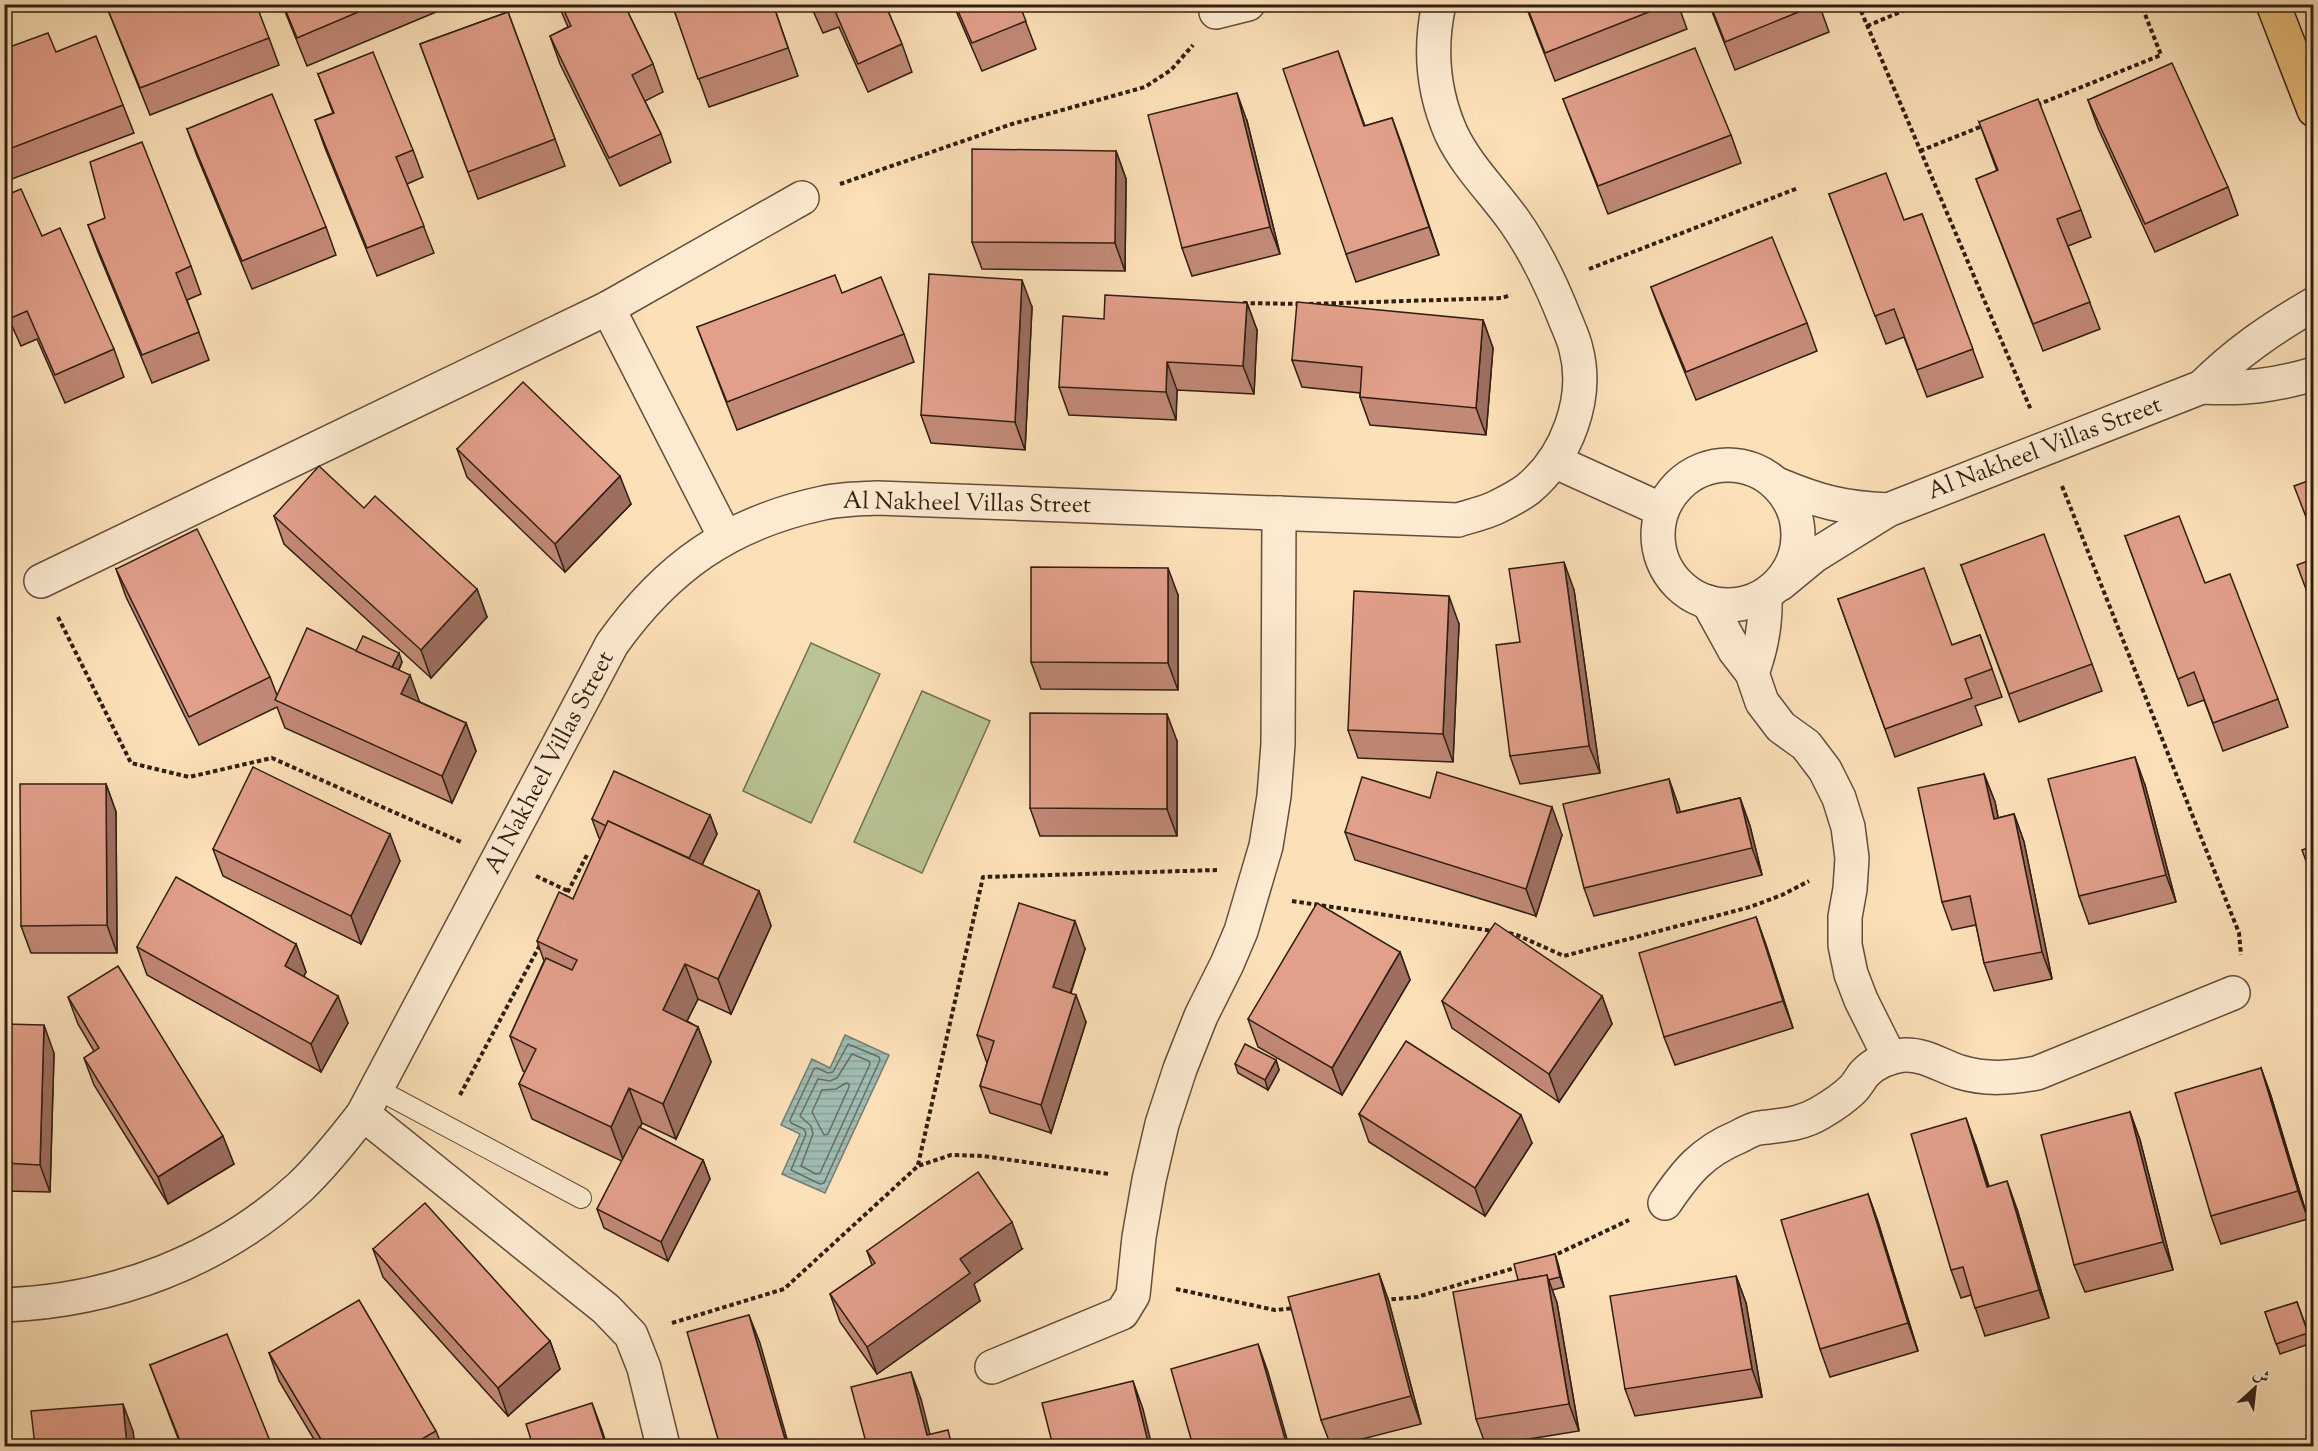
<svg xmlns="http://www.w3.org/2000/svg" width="2318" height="1451" font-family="'Sorts Mill Goudy',Amiri,serif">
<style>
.pitch{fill:#b9c393;stroke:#747054;stroke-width:1.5}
.water{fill:url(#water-rules);stroke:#737d73;stroke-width:1.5}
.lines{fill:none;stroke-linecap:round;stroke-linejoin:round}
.shore{stroke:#686d64;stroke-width:1.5}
.service-casing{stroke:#634e3d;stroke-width:22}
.minor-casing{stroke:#634e3d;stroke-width:36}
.primary-casing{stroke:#301e14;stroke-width:36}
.path{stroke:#301e14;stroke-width:4;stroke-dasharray:4.5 3;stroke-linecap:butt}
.service{stroke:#fdebd1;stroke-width:20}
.minor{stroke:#fdebd1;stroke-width:33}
.primary{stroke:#eec07c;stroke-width:33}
.wall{fill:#c28977;stroke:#301e14;stroke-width:1.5}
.shaded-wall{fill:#9e6f61;stroke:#301e14;stroke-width:1.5}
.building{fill:#e29f8a;stroke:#301e14;stroke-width:1.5}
.labels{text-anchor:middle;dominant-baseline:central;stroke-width:6;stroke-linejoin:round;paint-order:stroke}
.street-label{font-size:24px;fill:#301e14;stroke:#fdebd1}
</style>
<defs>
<pattern id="water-rules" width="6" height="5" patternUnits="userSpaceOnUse" patternTransform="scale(1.5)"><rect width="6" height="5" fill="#a0bcb3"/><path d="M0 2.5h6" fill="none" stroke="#8aa199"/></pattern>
</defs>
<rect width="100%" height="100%" fill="#fce0b8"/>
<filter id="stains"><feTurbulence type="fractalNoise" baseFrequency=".00333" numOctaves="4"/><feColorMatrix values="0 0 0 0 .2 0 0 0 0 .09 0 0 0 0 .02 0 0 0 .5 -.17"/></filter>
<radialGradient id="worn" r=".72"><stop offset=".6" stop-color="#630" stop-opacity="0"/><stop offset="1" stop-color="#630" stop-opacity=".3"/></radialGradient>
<g class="pitch">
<path d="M811 643 880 674 811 823 743 791Z"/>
<path d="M922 691 990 721 922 873 854 842Z"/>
</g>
<path class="water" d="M845 1035 889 1055 825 1193 782 1174 800 1134 781 1125 812 1059 830 1068Z"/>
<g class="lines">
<g class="shore">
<path d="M848 1044 879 1057 880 1060 824 1183 820 1184 791 1170 806 1134 804 1129 791 1123 790 1120 814 1069 817 1068 828 1073 833 1072Z"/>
<path d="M852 1054 869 1061 870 1064 820 1173 816 1174 801 1166 813 1134 811 1126 800 1116 818 1079 830 1081 837 1078Z"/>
<path d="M846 1083 849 1084V1087L828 1134 824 1135 812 1112 822 1090 836 1089Z"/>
</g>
<g class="service-casing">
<path id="service" d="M377 1089 581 1198"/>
</g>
<g class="minor-casing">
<g id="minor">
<path d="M1216 12 1248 4"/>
<path d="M608 308 725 537"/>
<path d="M2202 387C2236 353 2271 329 2314 304"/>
<path d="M1554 461 1662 510"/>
<circle cx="1728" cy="535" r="70"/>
<path d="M1779 485C1820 502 1843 508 1888 510"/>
<path d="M41 581 608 308 802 198"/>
<path d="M1780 584 1814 556 1888 510 2202 387C2244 389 2273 386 2314 374"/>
<path d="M1708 602 1735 651 1752 673 1762 702 1781 727 1806 745 1825 770 1839 798 1848 827 1852 858 1850 889 1845 917V945L1851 974 1861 1000 1890 1058"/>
<path d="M1752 673C1762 647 1766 624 1765 595"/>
<path d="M363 1114 606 1309 631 1335 644 1368 663 1446"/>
<path d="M1665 1203C1686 1172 1702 1152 1738 1137 1744 1134 1752 1129 1759 1128 1781 1125 1800 1125 1820 1113 1832 1106 1843 1099 1853 1089 1857 1085 1860 1079 1864 1074 1874 1063 1889 1057 1904 1055 1925 1054 1941 1066 1960 1072 1986 1080 2011 1078 2037 1073L2233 993"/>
<path d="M4 1305C114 1301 219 1261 300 1187 323 1165 343 1140 363 1114L612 644C667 567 729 523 823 503 840 499 860 499 877 498L1458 520C1470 516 1485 513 1497 507 1507 502 1519 496 1528 489 1567 457 1589 398 1576 349 1574 339 1569 329 1565 319 1552 286 1536 252 1515 222 1494 192 1467 167 1451 133 1433 92 1429 49 1439 4"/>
<path d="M992 1367 1122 1313 1133 1295 1139 1237 1149 1180 1162 1124 1180 1069 1201 1016 1227 964 1241 931 1266 846 1274 796 1278 744 1279 513"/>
</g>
</g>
<g class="primary-casing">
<path id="primary" d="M2273 4 2314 110"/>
</g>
<g class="path">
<path d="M1858 4 2031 410"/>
<path d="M1867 26 1919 4"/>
<path d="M2037 105 2161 55 2141 4"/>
<path d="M1920 151 1985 125"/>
<path d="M840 184 1012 124 1145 87 1171 70 1193 45"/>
<path d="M1589 269 1798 188"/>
<path d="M1243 303 1301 304"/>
<path d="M1309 304 1502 298 1511 295"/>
<path d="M2062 486 2239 933 2241 955"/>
<path d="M58 617 131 763 189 777 272 758 461 842"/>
<path d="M536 876 568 891"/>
<path d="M564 899 587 855"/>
<path d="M1292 901 1493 931"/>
<path d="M1509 933 1517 935 1564 956 1750 907 1782 895 1809 881"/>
<path d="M460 1095 541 943"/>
<path d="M918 1165 983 877 1217 870"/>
<path d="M1551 1257 1629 1220"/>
<path d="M1176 1289 1275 1310 1295 1308"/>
<path d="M1384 1300 1417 1297 1518 1267"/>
<path d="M672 1323 784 1289 918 1166 951 1155 983 1156 1109 1174"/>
</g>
<use href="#service" class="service"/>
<use href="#minor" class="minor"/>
<use href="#primary" class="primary"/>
</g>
<g class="wall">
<path d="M282 4H433L436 12 307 66Z"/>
<path d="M558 4H624L653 64 663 92 645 101 661 134 671 162 620 186 560 64 550 36 568 27Z"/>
<path d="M672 4H773L798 76 709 107Z"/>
<path d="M810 4H885L902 44 912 72 868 92 839 27 823 33Z"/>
<path d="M953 4H1019L1036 49 982 71Z"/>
<path d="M1525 4H1678L1687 29 1555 81Z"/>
<path d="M1709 4H1819L1829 32 1735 70Z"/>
<path d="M106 5 269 38 279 65 150 115Z"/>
<path d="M508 12 565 166 478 199 420 44Z"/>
<path d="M4 49 123 105 134 133 4 182Z"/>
<path d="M1338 51 1365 126 1392 118 1439 255 1356 282 1346 254Z"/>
<path d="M318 74 413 150 423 177 407 184 434 253 377 276 325 148 315 120 333 113Z"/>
<path d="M1563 99 1731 135 1741 163 1608 214Z"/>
<path d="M2088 100 2228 187 2238 215 2155 252 2098 128Z"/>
<path d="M1247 121 1280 254 1192 276 1182 248Z"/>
<path d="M1979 122 2081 210 2091 237 2068 246 2100 329 2043 351 1976 179 1997 171Z"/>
<path d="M187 129 326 227 336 255 252 289 197 156Z"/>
<path d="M1116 151 1126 179 1125 271 982 269 972 242Z"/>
<path d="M1829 194 1904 220 1922 214 1983 377 1927 397 1904 337 1886 344Z"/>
<path d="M4 196 42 236 114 349 124 377 65 403 37 339 21 346 4 308Z"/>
<path d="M88 225 191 266 201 294 187 300 209 360 152 383 98 252Z"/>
<path d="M1651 287 1807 323 1817 351 1696 400 1661 314Z"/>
<path d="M842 293 904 334 914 362 737 430 697 327Z"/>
<path d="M1247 303 1257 330 1254 394 1177 390 1176 420 1069 415 1059 387 1104 319Z"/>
<path d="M1032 307 1025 450 931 443 921 415Z"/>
<path d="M1483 320 1493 348 1486 435 1370 425 1360 397V393L1302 387 1292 360Z"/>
<path d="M457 449 631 504 565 572 467 477Z"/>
<path d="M274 516 477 589 487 617 431 678 284 544Z"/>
<path d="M2125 536 2205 583 2278 699 2288 727 2223 751 2204 700 2188 706Z"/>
<path d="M1961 565 2092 664 2102 691 2019 722Z"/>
<path d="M116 569 270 677 277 695 356 651 402 662 399 670 420 702 466 723 476 751 452 803 285 728 277 707 199 745 126 597Z"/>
<path d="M1574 590 1600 773 1520 784 1510 756 1520 642Z"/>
<path d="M1178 595V690L1041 689 1031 662Z"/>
<path d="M1838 599 1952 645 1980 635 2002 697 1975 706 1982 725 1895 757Z"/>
<path d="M1459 624 1453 762 1358 758 1348 730Z"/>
<path d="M1177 741V836H1040L1030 808Z"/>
<path d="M1984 774 1995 802 1998 818 2014 814 2024 842 2052 979 1994 991 1984 963 1976 925 1952 930 1942 902Z"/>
<path d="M1669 779 1680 812 1740 798 1750 826 1762 875 1594 916 1584 888Z"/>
<path d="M106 784 116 812 117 953H31L21 926Z"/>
<path d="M2145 785 2176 902 2089 924 2079 896Z"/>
<path d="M1430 798 1562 835 1536 916 1355 860 1345 832Z"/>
<path d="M710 815 717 834 702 865 759 891 771 926 731 1014 698 999 687 1021 698 1027 711 1062 676 1139 642 1123 640 1128 703 1160 710 1179 668 1261 604 1228 597 1209 622 1161 532 1119 519 1084 525 1072 523 1071 510 1036 544 961 537 941 573 899 600 839 599 838 592 819Z"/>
<path d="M213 849 400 861 361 944 223 876Z"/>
<path d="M1756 917 1766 945 1793 1028 1675 1065 1664 1037Z"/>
<path d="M296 944 306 972 304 976 348 1023 321 1072 147 975 137 947Z"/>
<path d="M1085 949 1071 993 1086 1022 1051 1133 990 1113 980 1086 987 1063 977 1035Z"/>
<path d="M1400 952 1410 980 1342 1095 1258 1047 1248 1019Z"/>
<path d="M1602 996 1612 1024 1559 1102 1452 1028 1442 1001Z"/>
<path d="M68 997 234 1164 168 1204 94 1085 84 1058 94 1051 78 1024Z"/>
<path d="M4 1024 54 1053 50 1192 4 1191Z"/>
<path d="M1276 1060 1279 1070 1268 1090 1238 1073 1235 1064Z"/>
<path d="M2261 1068 2271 1096 2308 1219 2221 1244 2211 1216Z"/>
<path d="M2130 1112 2140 1140 2173 1270 2085 1292 2074 1265Z"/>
<path d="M1359 1114 1532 1143 1485 1216 1369 1142Z"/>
<path d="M1976 1146 1989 1186 2017 1209 2049 1318 1985 1336 1971 1295 1961 1298 1951 1270Z"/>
<path d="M1868 1194 1878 1222 1918 1351 1830 1377 1820 1349Z"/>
<path d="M373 1249 550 1341 560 1369 508 1416 383 1277Z"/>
<path d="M1022 1249 974 1284 980 1301 877 1374 840 1322 830 1294 872 1265 867 1251Z"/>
<path d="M1555 1254 1558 1264 1564 1287 1552 1290 1557 1303 1579 1431 1486 1446 1476 1419 1518 1280Z"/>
<path d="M1379 1274 1389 1302 1421 1424 1335 1446H1331L1321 1420Z"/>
<path d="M1736 1276 1746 1303 1762 1397 1635 1416 1625 1389Z"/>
<path d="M2297 1302 2312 1343 2280 1354 2265 1312Z"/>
<path d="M269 1353 436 1431 442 1446H318L279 1381Z"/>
<path d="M150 1365 272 1446H181Z"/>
</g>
<g class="shaded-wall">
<path d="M1237 93 1247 121 1280 254 1270 227Z"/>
<path d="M1392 118 1402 145 1439 255 1429 227Z"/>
<path d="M1116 151 1126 179 1125 271 1115 243Z"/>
<path d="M1022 280 1032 307 1025 450 1015 422Z"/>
<path d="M1247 303 1257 330 1254 394 1243 366Z"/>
<path d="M1483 320 1493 348 1486 435 1476 408Z"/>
<path d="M1167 362 1177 390 1176 420 1166 392Z"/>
<path d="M620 476 631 504 565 572 555 544Z"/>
<path d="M1564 562 1574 590 1600 773 1589 746Z"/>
<path d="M1168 568 1178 595V690L1168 663Z"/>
<path d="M477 589 487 617 431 678 421 650Z"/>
<path d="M1449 596 1459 624 1453 762 1443 734Z"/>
<path d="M399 653 402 662 390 688 387 678Z"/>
<path d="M410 675 420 703 401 694Z"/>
<path d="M1167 714 1177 741V836L1167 809Z"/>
<path d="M466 723 476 751 452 803 442 776Z"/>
<path d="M2135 757 2145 785 2176 902 2166 875Z"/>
<path d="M1984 774 1995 802 2004 846 1994 819Z"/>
<path d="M1669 779 1679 807 1687 841 1677 813Z"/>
<path d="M106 784 116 812 117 953 107 925Z"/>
<path d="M1740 798 1750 826 1762 875 1752 848Z"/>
<path d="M1552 807 1562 835 1536 916 1526 889Z"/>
<path d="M2014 814 2024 842 2052 979 2042 952Z"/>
<path d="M710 815 717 834 693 883 686 864Z"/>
<path d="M390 834 400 861 361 944 351 916Z"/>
<path d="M759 891 771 926 731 1014 718 979Z"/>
<path d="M1756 917 1766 945 1793 1028 1783 1001Z"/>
<path d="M1075 921 1085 949 1063 1015 1053 987Z"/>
<path d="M296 944 306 972 295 993 285 966Z"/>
<path d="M1400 952 1410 980 1342 1095 1332 1068Z"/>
<path d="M685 964 698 999 675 1045 663 1010Z"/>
<path d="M1076 995 1086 1022 1051 1133 1041 1105Z"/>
<path d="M338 996 348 1023 321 1072 311 1044Z"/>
<path d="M1602 996 1612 1024 1559 1102 1549 1074Z"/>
<path d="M44 1025 54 1053 50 1192 40 1165Z"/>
<path d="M698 1027 711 1062 676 1139 663 1104Z"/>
<path d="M1276 1060 1279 1070 1268 1090 1265 1080Z"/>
<path d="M2261 1068 2271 1096 2308 1219 2298 1191Z"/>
<path d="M629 1088 642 1123 624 1162 611 1127Z"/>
<path d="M2130 1112 2140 1140 2173 1270 2163 1242Z"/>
<path d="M1521 1115 1532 1143 1485 1216 1475 1188Z"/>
<path d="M1966 1118 1976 1146 1997 1214 1987 1187Z"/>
<path d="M223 1136 234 1164 168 1204 158 1177Z"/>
<path d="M703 1160 710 1179 668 1261 661 1242Z"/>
<path d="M2007 1181 2017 1209 2049 1318 2039 1290Z"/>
<path d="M1868 1194 1878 1222 1918 1351 1908 1323Z"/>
<path d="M1012 1222 1022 1249 974 1284 980 1301 877 1374 867 1347 960 1259Z"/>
<path d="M1555 1254 1558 1264 1564 1287 1560 1277Z"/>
<path d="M1379 1274 1389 1302 1421 1424 1411 1396Z"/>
<path d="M1547 1275 1557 1303 1579 1431 1569 1404Z"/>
<path d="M1736 1276 1746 1303 1762 1397 1752 1369Z"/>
<path d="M749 1315 760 1343 789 1446H787Z"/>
<path d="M550 1341 560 1369 508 1416 498 1388Z"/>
<path d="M1258 1344 1268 1372 1289 1446H1287Z"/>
<path d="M911 1372 921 1399 933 1446 927 1435Z"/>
<path d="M1133 1381 1143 1409 1152 1446H1149Z"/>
<path d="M4 1391 6 1396 10 1446H4Z"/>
<path d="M592 1403 602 1430 607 1446H606Z"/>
<path d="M123 1404 133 1431 135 1446H127Z"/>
</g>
<g class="building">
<path d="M107 4H256L269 38 140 88 106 5Z"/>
<path d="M283 4H377L297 38Z"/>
<path d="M561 4H624L653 64 632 75 661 134 609 158 550 36 571 26Z"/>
<path d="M672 4H773L788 48 698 79Z"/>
<path d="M832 4H885L902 44 858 64Z"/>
<path d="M955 4H1019L1026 21 972 43Z"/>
<path d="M1526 4H1669L1545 53Z"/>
<path d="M1710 4H1818L1725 42Z"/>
<path d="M508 12 555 139 468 172 420 44Z"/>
<path d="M48 33 56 52 96 36 123 105 4 151V49Z"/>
<path d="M1695 48 1731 135 1598 186 1563 99Z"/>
<path d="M1338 51 1364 126 1392 118 1429 227 1346 254 1283 69Z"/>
<path d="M373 52 413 150 396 157 424 226 367 248 315 120 334 113 318 74Z"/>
<path d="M2172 63 2228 187 2145 224 2088 100Z"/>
<path d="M1237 93 1270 227 1182 248 1148 115Z"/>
<path d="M272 94 326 227 242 261 187 129Z"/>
<path d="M2038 99 2081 210 2057 219 2090 302 2033 324 1976 179 1998 170 1979 122Z"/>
<path d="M142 142 191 266 176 273 199 332 142 355 88 225 105 218 90 162Z"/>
<path d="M972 149 1116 151 1115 243 972 242Z"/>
<path d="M1886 173 1904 220 1922 214 1973 349 1917 370 1894 309 1875 316 1829 194Z"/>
<path d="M21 189 42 236 60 228 114 349 55 375 27 311 11 318 4 303V196Z"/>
<path d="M1772 237 1807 323 1686 372 1651 287Z"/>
<path d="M929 274 1022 280 1015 422 921 415Z"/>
<path d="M835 275 842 293 881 277 904 334 727 402 697 327Z"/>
<path d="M1105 295 1247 303 1243 366 1167 362 1166 392 1059 387 1063 316 1104 319Z"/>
<path d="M1297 302 1483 320 1476 408 1360 397 1362 367 1292 360Z"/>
<path d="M523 382 620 476 555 544 457 449Z"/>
<path d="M319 466 364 508 375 496 477 589 421 650 274 516Z"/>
<path d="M2313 479V535L2294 486Z"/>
<path d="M2179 516 2205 583 2230 574 2278 699 2213 723 2194 672 2178 679 2125 536Z"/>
<path d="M197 529 270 677 189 717 116 569Z"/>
<path d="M2044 534 2092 664 2009 694 1961 565Z"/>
<path d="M2313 559V608L2297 565Z"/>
<path d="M1564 562 1589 746 1510 756 1496 645 1520 642 1509 569Z"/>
<path d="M1031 567 1168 568V663L1031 662Z"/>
<path d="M1924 568 1952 645 1980 635 1992 669 1965 679 1972 698 1885 729 1838 599Z"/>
<path d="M1354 591 1449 596 1443 734 1348 730Z"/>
<path d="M307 628 410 675 401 694 466 723 442 776 275 700Z"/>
<path d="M363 636 399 653 392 667 356 651Z"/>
<path d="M1030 713 1167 714V809L1030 808Z"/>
<path d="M2135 757 2166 875 2079 896 2048 779Z"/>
<path d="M253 767 390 834 351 916 213 849Z"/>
<path d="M614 771 710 815 689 858 608 821 606 826 592 819Z"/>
<path d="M1437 772 1552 807 1526 889 1345 832 1362 777 1430 798Z"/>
<path d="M1984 774 1994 819 2014 814 2042 952 1984 963 1970 896 1942 902 1918 788Z"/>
<path d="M1669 779 1677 813 1740 798 1752 848 1584 888 1563 804Z"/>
<path d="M20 784H106L107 925 21 926Z"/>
<path d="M608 821 759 891 718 979 685 964 663 1010 698 1027 663 1104 629 1088 611 1127 519 1084 536 1049 510 1036 546 958 572 970 577 960 537 941 559 892 573 899Z"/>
<path d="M2313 846V880L2302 850Z"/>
<path d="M176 877 296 944 285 966 338 996 311 1044 137 947Z"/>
<path d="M1019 903 1075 921 1053 987 1076 995 1041 1105 980 1086 994 1041 977 1035Z"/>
<path d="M1317 903 1400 952 1332 1068 1248 1019Z"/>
<path d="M1756 917 1783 1001 1664 1037 1639 953Z"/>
<path d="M1495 923 1602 996 1549 1074 1442 1001Z"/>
<path d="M118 966 223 1136 158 1177 84 1058 99 1048 68 997Z"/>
<path d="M4 1024 44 1025 40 1165 4 1163Z"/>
<path d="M1406 1041 1521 1115 1475 1188 1359 1114Z"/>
<path d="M1245 1044 1276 1060 1265 1080 1235 1064Z"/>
<path d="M2261 1068 2298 1191 2211 1216 2175 1093Z"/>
<path d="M2130 1112 2163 1242 2074 1265 2041 1135Z"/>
<path d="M1966 1118 1987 1187 2007 1181 2039 1290 1975 1308 1963 1267 1951 1270 1911 1134Z"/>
<path d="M639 1127 703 1160 661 1242 597 1209Z"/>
<path d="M978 1172 1012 1222 960 1259 970 1273 867 1347 830 1294 875 1263 867 1251Z"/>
<path d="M1868 1194 1908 1323 1820 1349 1781 1220Z"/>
<path d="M425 1203 550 1341 498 1388 373 1249Z"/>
<path d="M1555 1254 1560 1277 1548 1280 1547 1275 1518 1280 1514 1264Z"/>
<path d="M1379 1274 1411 1396 1321 1420 1288 1297Z"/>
<path d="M1547 1275 1569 1404 1476 1419 1453 1292Z"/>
<path d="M1736 1276 1752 1369 1625 1389 1610 1296Z"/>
<path d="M359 1300 436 1431 410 1446H325L269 1353Z"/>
<path d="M2297 1302 2308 1333 2276 1344 2265 1312Z"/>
<path d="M749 1315 787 1446H720L687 1332Z"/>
<path d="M227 1334 272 1446H182L150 1365Z"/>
<path d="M1258 1344 1287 1446H1193L1171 1369Z"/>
<path d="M911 1372 927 1435 948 1430 952 1446H867L851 1387Z"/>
<path d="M1133 1381 1149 1446H1053L1042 1403Z"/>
<path d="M592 1403 606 1446H533L526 1424Z"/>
<path d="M123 1404 127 1446H35L31 1411Z"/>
</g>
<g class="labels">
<g class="street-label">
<text transform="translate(2045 449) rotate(-21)">Al Nakheel Villas Street</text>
<text transform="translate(967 504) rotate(1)">Al Nakheel Villas Street</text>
<text transform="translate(550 763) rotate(-62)">Al Nakheel Villas Street</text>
</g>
</g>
<rect width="2318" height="1451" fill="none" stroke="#fce0b8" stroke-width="24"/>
<rect x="6" y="6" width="2306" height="1439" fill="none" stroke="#301e14" stroke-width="3"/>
<rect x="12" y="12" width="2294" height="1427" fill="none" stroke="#301e14" stroke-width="1.5"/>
<g transform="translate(2255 1388) rotate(27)" stroke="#fdebd1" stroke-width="4.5" paint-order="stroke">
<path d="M0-4.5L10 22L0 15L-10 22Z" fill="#301e14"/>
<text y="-9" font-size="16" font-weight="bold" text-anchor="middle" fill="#301e14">ش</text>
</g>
<rect width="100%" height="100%" filter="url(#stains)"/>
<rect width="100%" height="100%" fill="url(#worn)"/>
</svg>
